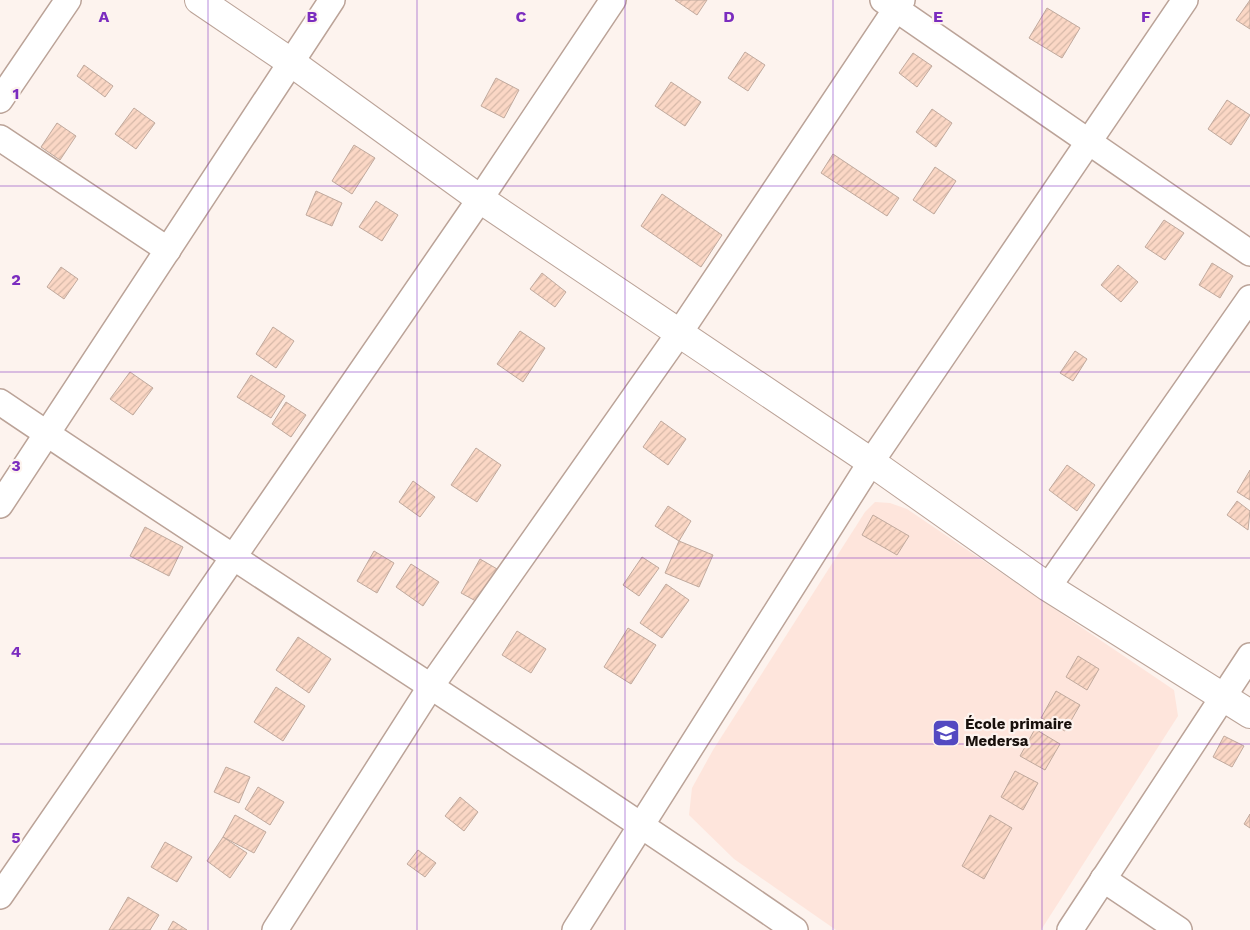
<svg xmlns="http://www.w3.org/2000/svg" width="1250" height="930" font-family="'Work Sans',sans-serif">
<style>
.education{fill:#fee5dc}
.building{fill:url(#building-hatch);stroke:#c0a99d}
.lines{fill:none;stroke-linecap:round;stroke-linejoin:round}
.street-casing{stroke:#bba398;stroke-width:28}
.primary-casing{stroke:#bba398;stroke-width:30}
.street{stroke:#fff;stroke-width:25}
.primary{stroke:#fff;stroke-width:28}
.grid{fill:none;stroke:#7b2cbf;stroke-width:1;stroke-opacity:0.55}
.labels{text-anchor:middle;dominant-baseline:central;stroke-width:4.5;stroke-linejoin:round;paint-order:stroke}
.poi-label{font-size:15px;font-weight:bold;fill:#18100c;stroke:#fdf3ee;text-anchor:start}
.grid-label{font-size:16px;text-anchor:middle;font-weight:bold;fill:#7b2cbf;stroke:#fdf3ee;stroke-width:4.5;stroke-linejoin:round;paint-order:stroke}
</style>
<defs>
<pattern id="building-hatch" width="6" height="6" patternUnits="userSpaceOnUse" patternTransform="scale(1.25)"><rect width="6" height="6" fill="#fbd7c5"/><path d="M-1 1l2-2M0 6l6-6M5 7l2-2" fill="none" stroke="#d6b8a8"/></pattern>
</defs>
<rect width="100%" height="100%" fill="#fdf3ee"/>
<path class="education" d="M875 502 890 503 907 509 1174 690 1178 716 1041 930H836L734 859 689 815 692 788 713 750 865 512Z"/>
<g class="building">
<path d="M675 0H707L697 15Z"/>
<path d="M1250 0V29L1236 20Z"/>
<path d="M1047 8 1080 28 1062 58 1029 38Z"/>
<path d="M745 52 765 65 748 91 728 78Z"/>
<path d="M913 53 932 66 917 87 899 73Z"/>
<path d="M84 65 113 86 105 97 77 76Z"/>
<path d="M496 78 519 90 504 118 481 106Z"/>
<path d="M671 82 701 102 685 126 655 106Z"/>
<path d="M1227 100 1250 115 1231 145 1208 129Z"/>
<path d="M134 108 155 123 136 149 115 134Z"/>
<path d="M932 109 952 123 936 147 916 132Z"/>
<path d="M57 123 76 136 60 160 41 147Z"/>
<path d="M354 145 375 158 352 194 332 181Z"/>
<path d="M833 154 899 198 887 216 821 173Z"/>
<path d="M935 167 956 181 934 214 913 200Z"/>
<path d="M316 191 342 203 332 226 306 215Z"/>
<path d="M662 194 722 235 701 267 641 226Z"/>
<path d="M376 201 398 215 382 241 359 227Z"/>
<path d="M1164 220 1184 233 1165 260 1145 247Z"/>
<path d="M1212 263 1233 276 1220 298 1199 285Z"/>
<path d="M1118 265 1138 282 1121 302 1101 285Z"/>
<path d="M61 267 78 279 64 299 47 287Z"/>
<path d="M542 273 566 292 555 307 530 289Z"/>
<path d="M273 327 294 341 276 368 256 354Z"/>
<path d="M520 331 545 348 523 382 497 364Z"/>
<path d="M1075 351 1087 359 1073 381 1060 373Z"/>
<path d="M130 372 153 388 133 415 110 399Z"/>
<path d="M251 375 285 396 271 418 237 397Z"/>
<path d="M286 402 306 415 291 437 272 424Z"/>
<path d="M661 421 686 439 668 465 643 447Z"/>
<path d="M476 448 501 465 477 502 451 485Z"/>
<path d="M1067 465 1095 485 1077 511 1049 490Z"/>
<path d="M1250 470V500L1237 492Z"/>
<path d="M413 481 435 497 420 517 399 502Z"/>
<path d="M1237 501 1250 511 1248 530 1227 515Z"/>
<path d="M668 506 691 521 679 541 655 526Z"/>
<path d="M873 515 909 536 897 555 862 535Z"/>
<path d="M145 527 183 547 169 576 130 556Z"/>
<path d="M679 541 713 555 699 587 665 573Z"/>
<path d="M374 551 394 563 377 593 357 581Z"/>
<path d="M642 557 659 568 639 596 623 585Z"/>
<path d="M480 559 504 573 485 606 461 593Z"/>
<path d="M411 564 439 582 423 606 396 587Z"/>
<path d="M666 584 689 600 662 638 640 623Z"/>
<path d="M628 628 656 645 631 684 604 667Z"/>
<path d="M517 631 546 649 531 673 502 655Z"/>
<path d="M298 637 331 659 309 693 276 670Z"/>
<path d="M1078 656 1099 669 1087 690 1066 677Z"/>
<path d="M276 687 305 706 283 741 254 722Z"/>
<path d="M1056 691 1080 705 1065 731 1041 718Z"/>
<path d="M1035 729 1060 744 1045 770 1020 756Z"/>
<path d="M1224 736 1244 746 1232 767 1213 757Z"/>
<path d="M226 767 250 777 239 803 214 792Z"/>
<path d="M1015 771 1038 783 1023 810 1001 797Z"/>
<path d="M258 787 284 802 270 825 245 809Z"/>
<path d="M460 797 478 812 464 831 445 816Z"/>
<path d="M1250 814V828L1244 824Z"/>
<path d="M235 815 266 832 254 853 223 837Z"/>
<path d="M990 815 1012 828 984 879 962 866Z"/>
<path d="M223 837 247 853 230 878 207 861Z"/>
<path d="M165 842 192 857 177 882 151 867Z"/>
<path d="M418 850 436 863 425 877 407 864Z"/>
<path d="M128 897 159 915 150 930H109Z"/>
<path d="M173 921 187 930H168Z"/>
</g>
<g class="lines">
<g class="street-casing">
<g id="street">
<path d="M883 0 1250 253"/>
<path d="M0 100 68 0"/>
<path d="M0 138 168 250"/>
<path d="M0 402C263 580 533 749 795 930"/>
<path d="M0 505 332 0"/>
<path d="M1048 587 1250 298"/>
<path d="M1103 879 1179 930"/>
<path d="M0 896 480 199 613 0"/>
<path d="M275 930 431 686 680 332 902 0"/>
<path d="M575 930 871 462 1185 0"/>
<path d="M1070 930 1250 656"/>
</g>
</g>
<g class="primary-casing">
<path id="primary" d="M199 0 292 63 480 199 871 462 1048 587 1250 714"/>
</g>
<use href="#street" class="street"/>
<use href="#primary" class="primary"/>
</g>
<path class="grid" d="M208 0V930M417 0V930M625 0V930M833 0V930M1042 0V930M0 186H1250M0 372H1250M0 558H1250M0 744H1250"/>
<defs>
<g id="school-square" transform="scale(1.4375)"><rect x="-9" y="-9" width="18" height="18" rx="4" fill="#5349c1" stroke="#fdf3ee"/><path d="M0-5L7-2L0 1L-7-2ZM-4 1L0 2.5L4 1V4Q0 6-4 4Z" fill="#fff"/></g>
</defs>
<g fill-rule="evenodd">
<use href="#school-square" x="946" y="733"/>
</g>
<g class="labels">
<g class="poi-label">
<text x="965" y="724">École primaire<tspan x="965" dy="17">Medersa</tspan></text>
</g>
</g>
<g class="grid-label">
<text x="104" y="22">A</text>
<text x="312" y="22">B</text>
<text x="521" y="22">C</text>
<text x="729" y="22">D</text>
<text x="938" y="22">E</text>
<text x="1146" y="22">F</text>
<text x="16" y="99">1</text>
<text x="16" y="285">2</text>
<text x="16" y="471">3</text>
<text x="16" y="657">4</text>
<text x="16" y="843">5</text>
</g>
</svg>
